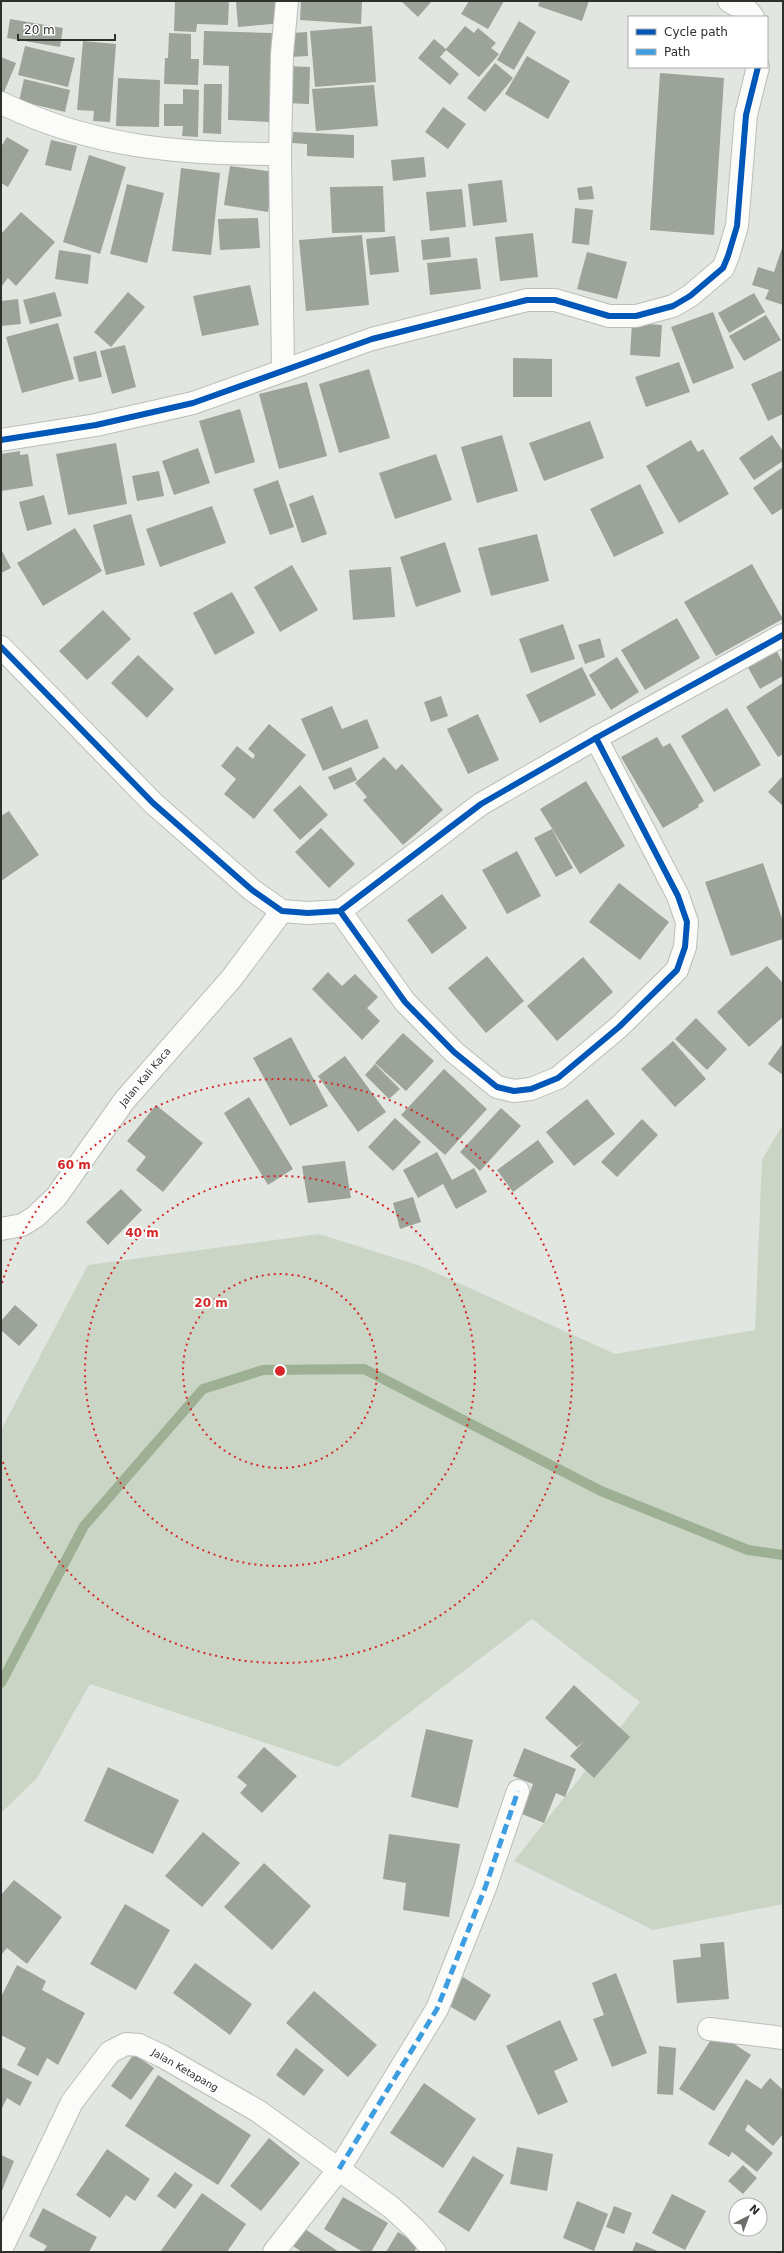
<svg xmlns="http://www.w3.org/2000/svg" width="784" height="2253" font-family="'DejaVu Sans',sans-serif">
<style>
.green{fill:#cad5c5}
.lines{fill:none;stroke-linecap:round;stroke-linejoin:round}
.stream{stroke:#9db094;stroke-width:10}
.building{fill:#9ca399}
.street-casing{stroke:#bbbeba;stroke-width:24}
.street{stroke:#fbfbfa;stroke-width:22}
.quiet{stroke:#3d9de1;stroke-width:5;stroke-dasharray:10 5;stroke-linecap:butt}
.cycleway-casing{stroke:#fff;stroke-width:8}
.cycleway{stroke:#0057b8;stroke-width:6}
.ring{fill:none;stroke:#d62828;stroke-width:2;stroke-dasharray:2 4}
.labels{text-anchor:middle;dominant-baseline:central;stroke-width:4;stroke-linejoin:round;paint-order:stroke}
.street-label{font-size:10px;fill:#2d302c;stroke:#fff}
.centre{fill:#d62828;stroke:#fff;stroke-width:2}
.ring-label{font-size:12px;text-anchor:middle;font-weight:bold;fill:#d62828;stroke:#fff;stroke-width:4;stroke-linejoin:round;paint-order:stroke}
</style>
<rect width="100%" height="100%" fill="#e2e6e0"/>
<path class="green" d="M783 1124V1904L653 1930 514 1861 640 1702 532 1619 338 1767 90 1684 37 1778 1 1813V1430L88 1265 319 1234 421 1266 615 1354 755 1330 762 1160Z"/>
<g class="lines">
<path class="stream" d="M1 1683 84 1526 203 1389 263 1370 364 1369 601 1491 748 1550 783 1555"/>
</g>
<g class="building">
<path d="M175 1H229L228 25 197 24 196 32 174 31Z"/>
<path d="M236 1H282L284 23 238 27Z"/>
<path d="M301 1H362L361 24 300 20Z"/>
<path d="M401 1H432L418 17Z"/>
<path d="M469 1H504L488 29 461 14Z"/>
<path d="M540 1H589L582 21 538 6Z"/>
<path d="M10 19 63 28 60 47 7 38Z"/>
<path d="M519 21 536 32 514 70 497 60Z"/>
<path d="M372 26 376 82 315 87 310 31Z"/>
<path d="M465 26 474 33 478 28 496 43 491 48 499 54 479 77 446 50 440 57 459 74 450 85 418 58 434 39 446 49Z"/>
<path d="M204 31 272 33 270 122 228 120 229 66 203 65Z"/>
<path d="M307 32 308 56 292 57 291 33Z"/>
<path d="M169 33 191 34V59H199L198 85 164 84 165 58H168Z"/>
<path d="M83 41 116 44 110 122 93 121 94 111 77 110Z"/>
<path d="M25 46 75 58 68 87 18 75Z"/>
<path d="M527 56 570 81 548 119 505 94Z"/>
<path d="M1 57 16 63 4 92 1 91Z"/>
<path d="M495 63 513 78 485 112 467 98Z"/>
<path d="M286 66 310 67 309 104 285 103Z"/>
<path d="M660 73 724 78 714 235 650 230Z"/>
<path d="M118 78 160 80 159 127 116 126Z"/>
<path d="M24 79 70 90 65 112 19 101Z"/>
<path d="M204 84H222L221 134 203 133Z"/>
<path d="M374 85 378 126 316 131 312 89Z"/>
<path d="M183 89 199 90 198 137 182 136 183 126H164V104H183Z"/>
<path d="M443 107 466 124 448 149 425 132Z"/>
<path d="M293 132 354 135V158L307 156V144L292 143Z"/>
<path d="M7 137 29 150 8 187 1 183V147Z"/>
<path d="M51 140 77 146 71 171 45 165Z"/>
<path d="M89 155 126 167 100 254 63 242Z"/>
<path d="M424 157 426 177 393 181 391 160Z"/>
<path d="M230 166 274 172 268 212 224 205Z"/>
<path d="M181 168 220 173 211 255 172 251Z"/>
<path d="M502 180 507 222 473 226 468 184Z"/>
<path d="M127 184 164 193 147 263 110 254Z"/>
<path d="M383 186 385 232 332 233 330 187Z"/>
<path d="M592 186 594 199 579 200 577 188Z"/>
<path d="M462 189 466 227 430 231 426 192Z"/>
<path d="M575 208 593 210 589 245 572 243Z"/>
<path d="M21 212 55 242 16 286 8 278 1 287V234Z"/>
<path d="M258 218 260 248 220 250 218 219Z"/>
<path d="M533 233 538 277 500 281 495 237Z"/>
<path d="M362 235 369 305 306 311 299 240Z"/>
<path d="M395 236 399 272 370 275 366 239Z"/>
<path d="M449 237 451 257 423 260 421 240Z"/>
<path d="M783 245V305L765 299 769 290 752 285 758 267 774 272Z"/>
<path d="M59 250 91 255 88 284 55 279Z"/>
<path d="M587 252 627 262 617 299 577 289Z"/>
<path d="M477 258 481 289 430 295 427 263Z"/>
<path d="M250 285 259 325 202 336 193 296Z"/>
<path d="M55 292 62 316 30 324 23 300Z"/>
<path d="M128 292 145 307 111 347 94 332Z"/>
<path d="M754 293 765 312 729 333 718 313Z"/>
<path d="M18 299 21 324 1 326V301Z"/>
<path d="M713 312 734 368 693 384 671 327Z"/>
<path d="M766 315 781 340 744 361 729 336Z"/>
<path d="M58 323 74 379 22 393 6 337Z"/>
<path d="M632 323 662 325 660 357 630 355Z"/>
<path d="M125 345 136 387 112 394 100 351Z"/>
<path d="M96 351 102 377 79 382 73 357Z"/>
<path d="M513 358 552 359V397H513Z"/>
<path d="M679 362 690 392 646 407 635 377Z"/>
<path d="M369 369 390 438 339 453 319 384Z"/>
<path d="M783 370V414L768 421 751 384Z"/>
<path d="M307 382 327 456 279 469 259 394Z"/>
<path d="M240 409 255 462 215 474 199 421Z"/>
<path d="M590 421 604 458 544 481 529 443Z"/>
<path d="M502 435 518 491 477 503 461 447Z"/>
<path d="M772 435 783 451V461L754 480 739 458Z"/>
<path d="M691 440 698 452 703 449 729 494 679 523 646 466Z"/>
<path d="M116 443 127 504 68 515 56 454Z"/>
<path d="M198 448 210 483 174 495 162 461Z"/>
<path d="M20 451V455L28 454 33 486 1 491V454Z"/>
<path d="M436 454 452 500 395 519 379 473Z"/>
<path d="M783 467V508L772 515 753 488Z"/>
<path d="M159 471 164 496 137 501 132 476Z"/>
<path d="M278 480 294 527 270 535 253 489Z"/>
<path d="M640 484 664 533 614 557 590 509Z"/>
<path d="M44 495 52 524 27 531 19 502Z"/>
<path d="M313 495 327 534 302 543 289 504Z"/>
<path d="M212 506 226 543 160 567 146 529Z"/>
<path d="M131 514 145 565 106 575 93 525Z"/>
<path d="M75 528 102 571 43 606 17 563Z"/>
<path d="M537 534 549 581 491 596 478 548Z"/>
<path d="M445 542 461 592 416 607 400 557Z"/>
<path d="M1 549 11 568 1 573Z"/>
<path d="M752 564 783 619 716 656 684 602Z"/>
<path d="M292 565 318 610 280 632 254 587Z"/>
<path d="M391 567 395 617 353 620 349 570Z"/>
<path d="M232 592 255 633 215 655 193 613Z"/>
<path d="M103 610 131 639 87 680 59 651Z"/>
<path d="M677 618 700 658 645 690 621 650Z"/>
<path d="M563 624 575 659 531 673 519 639Z"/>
<path d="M600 638 605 657 585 664 578 645Z"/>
<path d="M774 646 783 663V676L760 689 745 662Z"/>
<path d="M138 655 174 689 147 718 111 683Z"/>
<path d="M617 657 639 692 611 710 589 675Z"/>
<path d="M582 667 596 695 540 723 526 695Z"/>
<path d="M783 683V754L778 757 746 707Z"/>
<path d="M441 696 448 716 431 722 424 702Z"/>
<path d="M332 706 342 729 367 719 379 748 323 771 301 719Z"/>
<path d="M727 708 761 765 714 792 681 736Z"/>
<path d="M478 714 499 760 468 774 447 729Z"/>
<path d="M269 724 306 755 254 819 224 794 236 779 221 766 237 746 253 759 255 755 248 749Z"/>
<path d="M657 737 663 747 670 743 704 801 698 805 699 807 663 828 621 757Z"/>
<path d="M384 757 396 770 402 764 443 810 403 845 363 800 367 797 355 783Z"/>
<path d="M351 767 357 780 334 790 328 777Z"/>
<path d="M783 776V806L768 792Z"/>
<path d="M586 781 625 846 580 874 540 809Z"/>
<path d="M300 785 328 815 300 840 273 810Z"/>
<path d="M9 811 39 855 1 881V816Z"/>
<path d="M321 828 355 864 329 888 295 852Z"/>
<path d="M552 829 573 868 556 877 534 838Z"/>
<path d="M517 851 541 896 507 914 482 870Z"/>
<path d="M763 863 783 921V939L731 956 705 882Z"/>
<path d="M619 883 669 922 640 960 589 922Z"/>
<path d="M442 894 467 928 432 954 407 920Z"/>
<path d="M487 956 524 1001 486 1033 448 988Z"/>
<path d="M583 957 613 992 557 1041 527 1006Z"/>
<path d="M767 966 783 983V1017L749 1047 717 1012Z"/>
<path d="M328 972 342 986 355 974 378 997 367 1008 380 1021 362 1040 312 989Z"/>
<path d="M696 1018 727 1049 707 1070 675 1039Z"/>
<path d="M403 1033 434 1061 406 1091 375 1063Z"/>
<path d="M291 1037 328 1106 290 1126 253 1058Z"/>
<path d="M673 1041 706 1079 675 1107 641 1069Z"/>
<path d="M783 1043V1075L768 1064Z"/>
<path d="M345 1056 386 1112 358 1132 318 1076Z"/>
<path d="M375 1064 400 1089 389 1099 365 1075Z"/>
<path d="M444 1069 487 1109 445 1155 401 1115Z"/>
<path d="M249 1097 293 1169 268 1185 224 1113Z"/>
<path d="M587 1099 615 1134 574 1166 546 1132Z"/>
<path d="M156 1105 203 1143 163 1192 136 1170 146 1157 127 1141Z"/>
<path d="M501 1108 521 1126 480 1171 460 1152Z"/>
<path d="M395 1118 421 1142 393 1171 368 1147Z"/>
<path d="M642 1119 658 1135 617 1177 601 1162Z"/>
<path d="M538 1140 554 1162 513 1192 497 1170Z"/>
<path d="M437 1152 452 1180 474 1168 487 1192 456 1209 443 1184 418 1198 403 1170Z"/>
<path d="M345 1161 351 1198 308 1203 302 1166Z"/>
<path d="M121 1189 142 1210 108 1245 86 1222Z"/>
<path d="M413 1197 421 1222 400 1229 393 1203Z"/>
<path d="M15 1305 38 1325 19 1346 1 1330V1321Z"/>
<path d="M574 1685 630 1737 594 1778 570 1756 584 1741 577 1747 545 1718Z"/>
<path d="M426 1729 473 1740 458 1808 411 1797Z"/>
<path d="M264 1747 297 1776 262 1813 240 1793 247 1785 237 1777Z"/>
<path d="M524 1748 576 1769 565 1797 556 1793 544 1823 522 1814 533 1784 513 1776Z"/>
<path d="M108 1767 179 1800 153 1854 84 1821Z"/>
<path d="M203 1832 240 1863 202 1907 165 1876Z"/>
<path d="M389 1834 460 1844 449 1917 403 1910 406 1883 383 1879Z"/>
<path d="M264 1863 311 1906 272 1950 224 1907Z"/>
<path d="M14 1880 62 1917 27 1964 7 1948 1 1955V1895Z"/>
<path d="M125 1904 170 1930 136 1990 90 1964Z"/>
<path d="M724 1942 729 1999 677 2003 673 1960 701 1957 700 1944Z"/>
<path d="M195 1963 252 2004 230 2035 173 1993Z"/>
<path d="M17 1965 46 1981 42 1990 85 2013 58 2065 47 2058 38 2076 17 2065 26 2048 1 2035V1997Z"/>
<path d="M616 1973 647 2053 612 2067 593 2019 604 2015 592 1983Z"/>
<path d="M463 1977 491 1995 475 2021 446 2004Z"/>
<path d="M314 1991 377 2045 348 2077 286 2023Z"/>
<path d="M560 2020 578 2060 554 2071 568 2102 538 2115 506 2046Z"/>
<path d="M716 2032 751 2055 714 2111 679 2089Z"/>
<path d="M659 2046 676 2048 673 2095 657 2094Z"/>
<path d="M296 2048 324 2070 304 2096 276 2075Z"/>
<path d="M134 2054 154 2068 131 2100 111 2086Z"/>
<path d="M1 2067 32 2082 20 2106 7 2098 1 2110Z"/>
<path d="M158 2075 251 2135 218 2185 125 2126Z"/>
<path d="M770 2078 783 2090V2134L773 2146 748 2124 745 2130 773 2153 757 2172 732 2152 729 2157 708 2144 746 2079 761 2089Z"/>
<path d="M424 2083 476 2119 443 2168 390 2133Z"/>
<path d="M269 2138 300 2163 261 2211 230 2186Z"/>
<path d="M517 2147 553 2154 547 2191 510 2184Z"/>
<path d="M107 2149 150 2179 135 2201 126 2195 110 2218 76 2195Z"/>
<path d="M1 2155 14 2161 1 2193Z"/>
<path d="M473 2156 504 2175 469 2232 438 2212Z"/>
<path d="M743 2165 757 2178 743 2194 728 2181Z"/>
<path d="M175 2172 193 2185 175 2209 157 2196Z"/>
<path d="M202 2193 246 2224 227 2252H160Z"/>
<path d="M672 2194 706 2211 685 2250 652 2233Z"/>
<path d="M343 2197 388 2223 371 2252H363L324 2229Z"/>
<path d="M577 2201 608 2214 594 2251 563 2238Z"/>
<path d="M614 2206 632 2213 624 2234 606 2227Z"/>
<path d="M43 2208 97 2237 89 2252H43L47 2246 29 2236Z"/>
<path d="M305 2229 339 2252H302L293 2246Z"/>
<path d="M398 2232 418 2245 414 2252H386Z"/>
<path d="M636 2242 660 2252H632Z"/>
</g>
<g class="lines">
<g class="street-casing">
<g id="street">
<path d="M729 1 749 12 753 17"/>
<path d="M1 103C95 148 178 154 280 154"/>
<path d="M283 370 280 154 282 54 287 1"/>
<path d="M1 440 96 425 193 403 372 339 527 300H555L609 316H636L673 306 690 296 723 268 728 256 737 226 746 115 758 67"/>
<path d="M1 647 153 803 252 890 282 911 308 913 340 911 481 804 596 738 783 635"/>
<path d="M340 911 405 1002 454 1052 497 1087 514 1091 531 1089 558 1078 619 1027 677 970 685 947 687 922 678 896 596 738"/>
<path d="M1 1229 22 1225 35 1217 56 1197 124 1101 231 979 282 911"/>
<path d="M709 2029 783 2038"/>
<path d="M1 2250 72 2102 110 2052 126 2044 139 2045 162 2056 258 2111 391 2207 415 2229 435 2252"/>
<path d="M274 2252 339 2169 437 2009 485 1888 518 1791"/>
</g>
</g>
<use href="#street" class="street"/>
<path class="quiet" d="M339 2169 437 2009 485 1888 518 1791"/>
<g class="cycleway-casing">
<g id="cycleway">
<path d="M1 440 96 425 193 403 372 339 527 300H555L609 316H636L673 306 690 296 723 268 728 256 737 226 746 115 758 67"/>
<path d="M1 647 153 803 252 890 282 911 308 913 340 911 481 804 596 738 783 635"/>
<path d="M340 911 405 1002 454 1052 497 1087 514 1091 531 1089 558 1078 619 1027 677 970 685 947 687 922 678 896 596 738"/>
</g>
</g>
<use href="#cycleway" class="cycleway"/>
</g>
<g class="ring">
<circle cx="280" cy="1371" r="97"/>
<circle cx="280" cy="1371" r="195"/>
<path d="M2 1283A292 292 0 1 1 2 1459"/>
</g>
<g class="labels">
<g class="street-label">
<text transform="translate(145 1077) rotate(-50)">Jalan Kali Kaca</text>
<text transform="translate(185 2070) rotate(30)">Jalan Ketapang</text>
</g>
</g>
<circle cx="280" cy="1371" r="6" class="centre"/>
<g class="ring-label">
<text x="74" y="1169">60 m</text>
<text x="142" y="1237">40 m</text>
<text x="211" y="1307">20 m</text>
</g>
<rect width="784" height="2253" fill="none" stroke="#2d302c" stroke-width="4"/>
<rect x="628" y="16" width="140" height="52" fill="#ffffff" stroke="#abacab"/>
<rect x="636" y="29" width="20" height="6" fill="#0057b8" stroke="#abacab"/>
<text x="664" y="36" font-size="12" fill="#2d302c">Cycle path</text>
<rect x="636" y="49" width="20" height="6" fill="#3d9de1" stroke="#abacab"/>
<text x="664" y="56" font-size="12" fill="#2d302c">Path</text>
<g transform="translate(748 2217) rotate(42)"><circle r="19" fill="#ffffff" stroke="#abacab"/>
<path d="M0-3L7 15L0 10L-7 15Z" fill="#6c706b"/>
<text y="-6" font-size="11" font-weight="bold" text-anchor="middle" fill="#2d302c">N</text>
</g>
<path d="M18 34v6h97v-6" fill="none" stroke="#2d302c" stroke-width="2"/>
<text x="24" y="34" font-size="12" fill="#2d302c" stroke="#ffffff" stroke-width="3" paint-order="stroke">20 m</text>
</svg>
